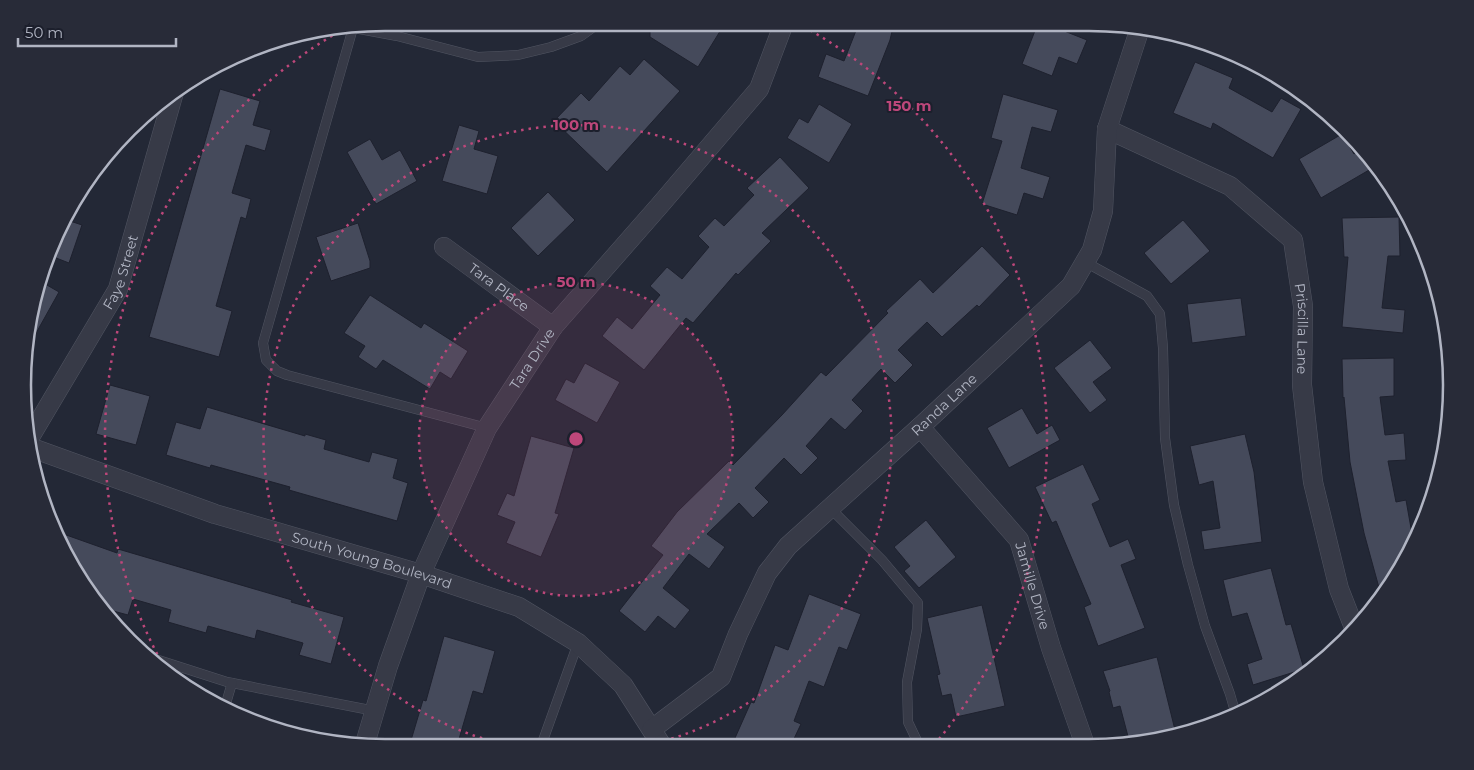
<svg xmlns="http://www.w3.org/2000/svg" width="1474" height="770" font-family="Montserrat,sans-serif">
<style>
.building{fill:#454a5b;stroke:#1e212e}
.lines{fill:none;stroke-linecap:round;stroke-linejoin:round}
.service-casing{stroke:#515562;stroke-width:10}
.minor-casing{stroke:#515562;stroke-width:20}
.service{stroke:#373a47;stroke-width:9}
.minor{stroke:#373a47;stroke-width:19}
.ring{fill:none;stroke:#bd477a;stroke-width:2.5;stroke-dasharray:2.5 5}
.labels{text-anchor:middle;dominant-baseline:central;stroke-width:4;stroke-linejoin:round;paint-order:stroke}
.street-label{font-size:14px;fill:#b1b5c3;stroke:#1c1f2c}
.rim{fill:none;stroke:#b1b5c3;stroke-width:2.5}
.centre{fill:#bd477a;stroke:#1c1f2c;stroke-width:2.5}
.ring-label{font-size:15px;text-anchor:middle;font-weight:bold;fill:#bd477a;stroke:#1c1f2c;stroke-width:4;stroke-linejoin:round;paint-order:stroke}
</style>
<rect width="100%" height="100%" fill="#232836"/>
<g class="building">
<path d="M655 23H665L676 29 680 23H713L722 28 698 67 650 37V31Z"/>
<path d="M859 23H894L890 40 868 96 818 77 826 54 844 61Z"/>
<path d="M1038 23H1044L1087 40 1077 64 1059 57 1052 76 1022 64Z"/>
<path d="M644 59 680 91 607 172 554 121 581 93 589 101 620 66 630 75Z"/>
<path d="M1195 62 1233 78 1229 88 1272 112 1281 98 1301 109 1273 158 1213 123 1211 129 1173 113Z"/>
<path d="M220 89 260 101 253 125 271 130 265 151 246 145 232 193 251 199 246 219 241 217 216 306 232 311 219 357 149 337Z"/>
<path d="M1003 94 1058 110 1051 132 1032 127 1021 168 1050 177 1043 199 1024 193 1017 215 982 204 1002 141 991 138Z"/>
<path d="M819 104 852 124 829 163 787 138 799 118 808 123Z"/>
<path d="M459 125 479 131 474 149 498 156 487 194 442 181Z"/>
<path d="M1342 134 1354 154 1363 148 1376 166 1321 198 1299 159Z"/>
<path d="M370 139 382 160 400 150 417 181 376 204 347 152Z"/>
<path d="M780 157 809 188 762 233 771 241 738 275 736 273 693 323 686 318 644 370 602 336 617 317 632 329 660 295 650 286 667 267 682 279 709 247 698 236 715 218 724 226 754 195 747 188Z"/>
<path d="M548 192 575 220 538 256 511 228Z"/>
<path d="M1399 217 1400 256H1388L1382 308 1405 310 1403 333 1342 327 1348 257H1344L1342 218Z"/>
<path d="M67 220 82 225 69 263 51 256Z"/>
<path d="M1183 220 1210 251 1171 284 1144 253Z"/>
<path d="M358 223 370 261V268L331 281 316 237Z"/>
<path d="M982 246 1010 275 979 307 977 305 942 337 927 322 898 350 913 365 895 383 881 369 852 400 863 411 845 430 831 418 806 446 818 458 801 475 784 458 755 488 769 502 753 518 739 503 707 534 725 547 709 569 689 554 663 588 690 610 675 629 658 616 645 632 619 611 663 555 651 546 677 512 729 461 733 465 782 415 821 372 826 376 888 313 886 311 920 279 933 293Z"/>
<path d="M40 281 59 292 30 344 35 291Z"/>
<path d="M370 295 421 328 424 323 468 351 451 379 440 372 430 389 383 360 376 369 358 357 365 346 344 333Z"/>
<path d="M1241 298 1246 336 1192 343 1187 304Z"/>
<path d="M1090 340 1112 368 1093 382 1107 400 1090 413 1054 368Z"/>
<path d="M1394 358V396L1380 397 1385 435 1404 433 1406 460 1388 461 1396 502 1406 500 1414 545 1381 595 1364 533 1350 462 1344 397 1343 398 1342 359Z"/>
<path d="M585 363 620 382 597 423 555 400 566 379 574 383Z"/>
<path d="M110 385 150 396 136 445 96 434Z"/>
<path d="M207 407 305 436V434L326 440 324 449 369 462 372 452 398 459 393 478 408 483 397 521 289 490 290 487 211 465 210 468 166 455 176 422 200 429Z"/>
<path d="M1022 408 1037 434 1052 425 1060 440 1009 468 987 428Z"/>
<path d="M1245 434 1254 472 1262 542 1204 550 1201 531 1220 528 1213 481 1199 485 1190 446Z"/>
<path d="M531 436 574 448 555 513 559 514 541 557 506 543 515 522 497 515 507 493 514 496Z"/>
<path d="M1083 464 1100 500 1092 504 1110 547 1128 539 1136 559 1121 565 1145 628 1098 646 1084 607 1091 604 1056 521 1052 523 1035 487Z"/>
<path d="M926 520 956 557 919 588 904 571 910 566 894 547Z"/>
<path d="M55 531 117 553 118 549 292 600 291 602 344 617 331 664 299 655 303 643 257 630 255 639 208 626 206 633 168 622 171 610 133 599 128 615 102 608Z"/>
<path d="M1271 568 1286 625 1291 624 1304 669 1253 685 1247 664 1262 659 1247 613 1232 617 1223 580Z"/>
<path d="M809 594 861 614 847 650 839 647 824 687 809 681 794 721 801 724 791 745 751 746 735 738 751 702 754 703 775 645 788 650Z"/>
<path d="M982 605 1005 706 956 717 951 694 942 696 937 675 940 674 927 618Z"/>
<path d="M444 636 495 651 483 694 473 691 457 746 409 747 423 700 426 701Z"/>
<path d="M1157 657 1176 734 1137 744H1130L1120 706 1113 708 1109 692 1110 691 1103 671Z"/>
</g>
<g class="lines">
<g class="service-casing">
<g id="service">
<path d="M353 28 263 343 266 360 277 371 287 375 487 428"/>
<path d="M354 28 397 36 478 57 518 55 551 47 581 36 599 23"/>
<path d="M1085 262 1147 296 1160 314 1163 348 1165 438 1174 505 1188 565 1205 626 1230 694 1236 715"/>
<path d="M830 508 882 560 918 603 917 629 907 682 908 722 919 745"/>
<path d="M146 656 227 682 375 711"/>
<path d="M224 710 232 683"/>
<path d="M541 746 578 643"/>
</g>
</g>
<g class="minor-casing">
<g id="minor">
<path id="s1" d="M1107 129 1230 186 1293 240 1303 306 1302 385 1313 482 1339 589 1355 630"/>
<path id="s2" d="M444 247 553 327"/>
<path id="s3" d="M920 427 1019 540 1051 648 1085 745"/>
<path id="s4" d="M30 437 118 289 174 92"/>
<path id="s5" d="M32 448 215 514 421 574 519 607 578 643 623 685 662 746"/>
<path id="s6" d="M652 729 721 677 738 634 767 573 788 546 920 427 1071 286 1092 250 1103 211 1107 129 1140 28"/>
<path id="s7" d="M364 747 388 666 421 574 487 428 553 327 660 205 759 89 784 23"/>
</g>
</g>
<use href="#service" class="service"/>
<use href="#minor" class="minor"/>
</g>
<circle cx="576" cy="439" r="157" fill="#bd477a" fill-opacity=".12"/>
<g class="ring">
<circle cx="576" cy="439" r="157"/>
<path d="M511 746A314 314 0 1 1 644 746"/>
<path d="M168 674A471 471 0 0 1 340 31M797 23A471 471 0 0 1 934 745"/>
</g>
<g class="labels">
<g class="street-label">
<text stroke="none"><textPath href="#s4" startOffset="189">Faye Street</textPath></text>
<text stroke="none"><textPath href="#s2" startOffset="68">Tara Place</textPath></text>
<text stroke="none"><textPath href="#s1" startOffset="308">Priscilla Lane</textPath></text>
<text stroke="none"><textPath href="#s7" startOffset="425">Tara Drive</textPath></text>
<text stroke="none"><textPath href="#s6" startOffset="445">Randa Lane</textPath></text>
<text stroke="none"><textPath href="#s5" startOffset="358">South Young Boulevard</textPath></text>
<text stroke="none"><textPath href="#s3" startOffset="198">Jamille Drive</textPath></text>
</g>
</g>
<path d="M0 0H1474V770H0ZM385 31H1089A354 354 0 0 1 1443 385V385A354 354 0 0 1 1089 739H385A354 354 0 0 1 31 385V385A354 354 0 0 1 385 31Z" fill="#282b38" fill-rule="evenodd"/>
<path class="rim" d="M385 31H1089A354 354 0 0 1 1443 385V385A354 354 0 0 1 1089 739H385A354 354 0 0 1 31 385V385A354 354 0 0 1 385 31Z"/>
<circle cx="576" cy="439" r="8" class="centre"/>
<g class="ring-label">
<text x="909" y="111">150 m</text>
<text x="576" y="130">100 m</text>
<text x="576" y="287">50 m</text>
</g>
<path d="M18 38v8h158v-8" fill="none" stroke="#b1b5c3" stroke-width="2.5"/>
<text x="25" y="38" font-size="15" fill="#b1b5c3" stroke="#1c1f2c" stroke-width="4" paint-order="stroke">50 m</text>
</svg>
